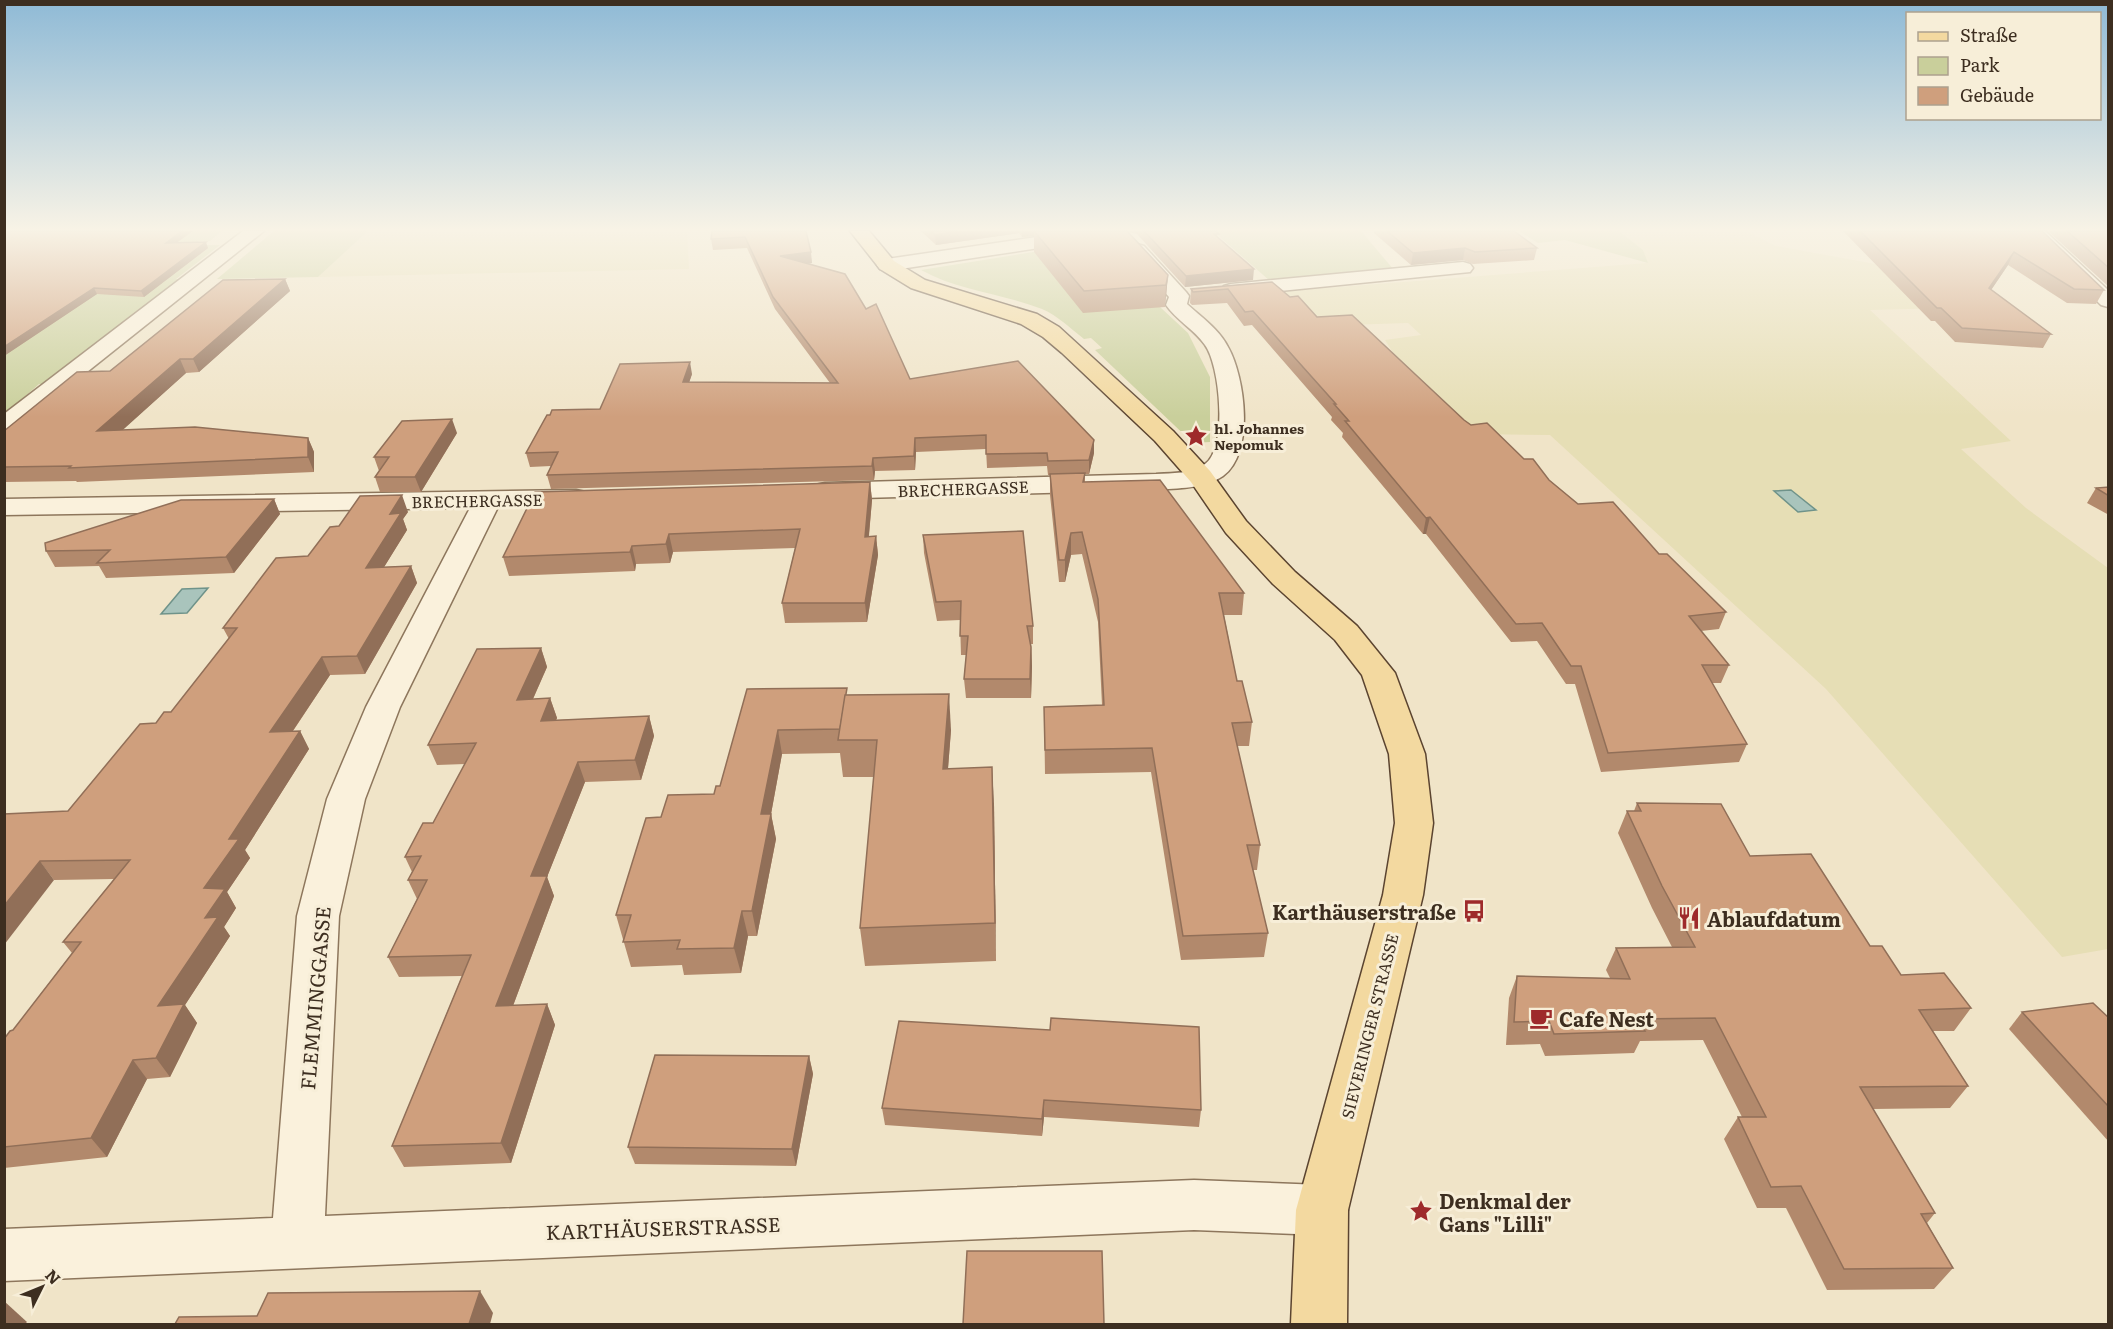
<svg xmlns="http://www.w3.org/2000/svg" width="2113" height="1329" font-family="Literata,serif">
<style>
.farmland{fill:#e6deb5}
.green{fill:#c9cf9b}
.water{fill:#a9c4bc;stroke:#6f938a;stroke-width:1.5}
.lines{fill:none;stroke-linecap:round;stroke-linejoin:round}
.minor-casing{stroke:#8d765c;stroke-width:3}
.major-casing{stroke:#5b4430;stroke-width:3}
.minor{fill:#faf1dc;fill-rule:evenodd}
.major{fill:#f3d9a0;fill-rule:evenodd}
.wall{fill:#b2896c}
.shaded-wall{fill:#916f58}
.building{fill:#cf9f7d;stroke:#916f58;stroke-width:1.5}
.labels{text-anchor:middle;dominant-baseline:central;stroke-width:6;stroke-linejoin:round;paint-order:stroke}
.far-poi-label{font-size:14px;font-weight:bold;fill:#3d2e20;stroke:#f7eed8;text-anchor:start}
.street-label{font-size:16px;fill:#3d2e20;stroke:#f7eed8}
.near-poi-label{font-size:20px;font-weight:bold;fill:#3d2e20;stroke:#f7eed8;text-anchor:start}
.near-street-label{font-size:20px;fill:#3d2e20;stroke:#f7eed8}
</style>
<rect width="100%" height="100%" fill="#f0e4c8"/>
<g class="farmland">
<path d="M368 231H687L689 269 318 277Z"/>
<path d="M1619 231H1746L1776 246 1931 274 1988 307 1870 310 2011 441 1961 449 2026 508 2108 568V949L2062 957 1826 689 1550 435 1476 434 1410 380 1385 340 1421 335 1408 323 1315 326 1274 292 1647 263 1643 250Z"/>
</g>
<g class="green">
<path d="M5 231H222L210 241H199L193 245H220L176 279H185L45 384H39L5 414Z"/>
<path d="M274 231H368L318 277 217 279Z"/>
<path d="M1213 231H1361L1394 270 1270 281Z"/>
<path d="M1519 231H1619L1643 250 1648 263 1565 240 1538 243Z"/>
<path d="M1102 241 1160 307 1188 333 1210 377V442L1193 443 1095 350 1102 348 1091 338 1084 339C1070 328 1058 316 1042 309 1001 293 959 291 921 270Z"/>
</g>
<g class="water">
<path d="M1791 490 1816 510 1798 512 1774 491Z"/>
<path d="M208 588 187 613 161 614 182 589Z"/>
</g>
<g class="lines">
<g class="minor-casing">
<g id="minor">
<path d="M243 231H264L13 431 4 433V414Z"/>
<path d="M1078 231 1085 233 1087 237 1085 241 887 271 880 269 877 265 880 261 887 259Z"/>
<path d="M2025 231H2045L2108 290V307L2101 305Z"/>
<path d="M1137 244 1144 246 1186 292 1189 296 1187 304C1201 317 1219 329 1228 347 1245 377 1255 453 1223 476 1204 489 1178 488 1156 490L825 499 815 497 811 491 815 485 825 483 1156 474C1172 473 1191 474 1205 464 1228 448 1220 365 1205 345 1194 329 1176 320 1166 305L1169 297 1128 250 1130 246Z"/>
<path d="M1463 262 1470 264 1473 268 1470 272 1231 296 1224 294 1221 290 1224 286 1231 284Z"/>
<path d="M576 490 586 492 590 498 586 504 576 506 498 507 400 707 365 799 339 916 325 1216 1194 1180 1322 1185 1340 1192 1348 1210 1340 1228 1322 1235 1194 1230 4 1281V1229L273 1218 297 916 327 799 366 707 470 508 4 515V499Z"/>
</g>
</g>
<g class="major-casing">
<path id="major" d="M850 231H869L894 261 925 280 1037 314 1059 327 1173 431 1210 471 1246 521 1295 572 1357 626 1395 673 1425 754 1433 823 1423 895 1348 1210 1347 1324H1291L1296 1210 1383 895 1395 823 1389 754 1362 675 1335 640 1273 584 1226 533 1191 482 1155 441 1062 353 1043 337 1021 324 911 288 880 269Z"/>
</g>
<use href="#minor" class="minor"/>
<use href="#major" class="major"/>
</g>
<g class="wall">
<path d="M4 231 177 243 208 248 144 297 97 294 4 356Z"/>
<path d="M806 231 812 263 807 264 910 379 1094 440V453L1089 474H1085V482L1244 593 1242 615H1224L1237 681 1252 722 1249 746H1237L1260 845 1257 870H1253L1268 933 1264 957 1181 960 1151 772 1045 774 1044 707 1102 705 1098 622 1082 554 1071 555 1065 582H1059L1050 495V475H1048L1047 466 987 468 986 449 916 452 915 470 875 471 874 480 551 489 547 475 551 466 530 467 526 453 600 409 692 374 689 382 830 383 775 309 747 248 713 250 711 239Z"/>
<path d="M921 231H1216L1218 238 1253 280 1185 287 1137 234 1128 232 1168 275 1165 307 1083 313 1034 252V236L1022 237 1019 233 936 245Z"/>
<path d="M1374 231H1514L1537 248 1534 260 1473 264 1463 260 1411 265 1374 233Z"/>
<path d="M1843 231H2042L2104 290 2096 304 2067 303 2008 265 1991 290 2051 334 2043 348 1955 342 1935 321H1931Z"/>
<path d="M2048 231H2109V287Z"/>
<path d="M285 279 290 291 199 372 186 373 122 430 308 438 314 452V472L77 482 76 481 4 482V431L110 371Z"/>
<path d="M1272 282 1290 297 1317 317 1464 420 1524 459 1578 504 1659 554 1726 612 1719 629 1701 631 1729 665 1721 683H1712L1747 744 1739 762 1601 772 1575 684H1566L1537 641 1511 642 1426 534H1423L1342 437 1343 433 1331 420 1332 417 1252 325 1244 326 1227 303 1192 305 1190 303 1191 289Z"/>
<path d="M457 433 421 492H380L375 477 379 471 374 457Z"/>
<path d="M870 482 872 500 869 536H876L878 555 867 622 785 623 782 603 795 548 673 552 670 563 636 564 635 571 509 576 503 557Z"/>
<path d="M2109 487V515L2087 503 2096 488Z"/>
<path d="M274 499 280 514 234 573 106 578 99 566 55 567 46 551Z"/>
<path d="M408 512 403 519 407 530 384 567 411 566 417 583 365 674 330 675 293 731H300L309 749 245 850 250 858 227 892 236 908 224 927 230 936 185 1005 197 1023 170 1077 147 1079 107 1157 4 1168V1039L13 1030 72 953 63 942 114 879 54 880 4 814 68 811 156 723 171 712 229 639 223 628 308 556 339 526Z"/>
<path d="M923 535 1033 626V644H1031L1032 666 1031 698H966L964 679 966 655H961L960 620 937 621 924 553Z"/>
<path d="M541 648 547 667 533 699 550 698 557 718 556 720 649 716 654 736 641 780 585 782 547 877 554 896 513 1006 547 1004 555 1025 511 1163 404 1167 392 1146 462 976 399 977 388 957 417 899 408 880 412 872 405 857 433 823 465 764 437 765 428 745Z"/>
<path d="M747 689 847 695 951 730 948 769 994 804 996 961 865 966 860 928 874 777H843L840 753 782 754 771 814 776 839 757 936H748L741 973 684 975 682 965 631 967 616 915 661 817 714 794 720 786Z"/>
<path d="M1637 803 1750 856 1870 946 1901 975 1971 1008 1954 1031H1933L1968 1086 1950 1108 1873 1109 1935 1213 1927 1223 1953 1268 1934 1289 1827 1290 1786 1208H1757L1724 1139 1738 1117H1742L1703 1040 1640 1041 1634 1053 1545 1056 1540 1044 1506 1045 1509 998 1517 976 1610 978 1606 970 1616 948 1672 947 1652 908 1618 833 1627 811H1634Z"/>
<path d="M2022 1012 2109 1018V1142L2009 1029Z"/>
<path d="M1050 1030 1201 1110 1199 1127 1044 1117 1042 1136 885 1125 882 1108Z"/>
<path d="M809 1056 813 1074 796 1166 635 1164 628 1147Z"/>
</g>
<g class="shaded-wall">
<path d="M182 231H193L168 249 166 243Z"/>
<path d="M958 231H1019V233L936 245 935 235Z"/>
<path d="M1022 231H1034V236L1022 237Z"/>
<path d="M206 242 208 248 144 297 141 291Z"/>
<path d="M1465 248 1463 260 1411 265 1413 253Z"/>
<path d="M811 252 812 263 781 268 780 256Z"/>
<path d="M2014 252 2008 265 1983 302 1989 288Z"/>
<path d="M1254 269 1253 280 1185 287 1186 276Z"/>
<path d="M1168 275 1166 297 1165 307 1166 285Z"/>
<path d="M285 279 290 291 199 372 193 359Z"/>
<path d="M94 288 97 294 4 356V347Z"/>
<path d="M180 359 186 373 105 446 97 431Z"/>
<path d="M690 362 692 374 685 395 683 382Z"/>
<path d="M452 419 457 433 421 492 415 477Z"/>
<path d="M308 438 314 452V472L308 457Z"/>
<path d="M915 438 916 452 915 470 914 456Z"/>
<path d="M1094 440V453L1089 474V460Z"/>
<path d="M873 458 875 471 874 480 872 466Z"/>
<path d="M870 482 872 500 867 555 865 537Z"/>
<path d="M402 495 408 512 403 519 407 530 373 585 366 568 390 514Z"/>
<path d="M274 499 280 514 234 573 226 557Z"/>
<path d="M1430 517 1426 534H1423L1426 518Z"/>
<path d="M1071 533V555L1065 582V560Z"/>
<path d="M669 534 673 552 670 563 666 544Z"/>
<path d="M876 536 878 555 867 622 865 603Z"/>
<path d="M632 546 636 564 635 571 630 552Z"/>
<path d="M411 566 417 583 365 674 357 656Z"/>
<path d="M1031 647 1032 666 1031 698 1030 679Z"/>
<path d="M541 648 547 667 524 719 517 700Z"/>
<path d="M322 657 330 675 280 750 270 732Z"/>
<path d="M949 694 951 730 945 806 943 769Z"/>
<path d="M550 698 557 718 548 740 541 721Z"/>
<path d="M649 716 654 736 641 780 635 760Z"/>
<path d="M778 730 782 754 771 814 776 839 757 936 752 911 761 814Z"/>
<path d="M300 731 309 749 245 850 250 858 227 892 236 908 224 927 230 936 185 1005 197 1023 170 1077 156 1058 158 1006 204 888 229 839Z"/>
<path d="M578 762 585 782 547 877 554 896 505 1027 496 1006 531 876Z"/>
<path d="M992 767 994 804 996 961 995 923Z"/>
<path d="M40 861 54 880 4 945V906Z"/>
<path d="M742 911 748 936 741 973 734 948Z"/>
<path d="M547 1004 555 1025 511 1163 501 1143Z"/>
<path d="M809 1056 813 1074 796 1166 792 1149Z"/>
<path d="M133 1060 147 1079 107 1157 91 1138Z"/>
<path d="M1044 1100V1117L1042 1136V1119Z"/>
<path d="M480 1291 493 1313 490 1324H469Z"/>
<path d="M4 1301 27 1322 25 1324H4Z"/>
</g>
<g class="building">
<path d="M4 231H182L166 243 206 242 141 291 94 288 4 347Z"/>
<path d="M712 231H806L811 252 780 256 845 274 866 309 876 304 910 379 1018 361 1094 440 1089 460 1048 461 1047 453 986 454V435L915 438 914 456 873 458 872 466 547 475 558 452 526 453 547 415H550L552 410 600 409 620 364 690 362 683 382 838 383 773 297 745 237 711 239Z"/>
<path d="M931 231H958L935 235Z"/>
<path d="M1034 231H1127L1168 275 1166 285 1084 291Z"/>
<path d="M1144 231H1216L1219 234H1214L1254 269 1186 276Z"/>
<path d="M1387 231H1514L1537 248 1475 252 1465 248 1413 253Z"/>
<path d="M1860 231H2042L2104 290 2074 289 2014 252 1989 288 2051 334 1962 328 1941 308H1937Z"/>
<path d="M2067 231H2109V268Z"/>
<path d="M285 279 193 359H180L97 431 195 427 308 438V457L69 468 71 466 4 467V431L77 372 110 371 223 280Z"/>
<path d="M1272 282 1290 297 1298 296 1317 317 1352 315 1464 420 1471 425 1487 423 1524 459H1533L1549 480 1578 504 1613 502 1659 554H1667L1726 612 1689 616 1729 665H1702L1747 744 1608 753 1581 666H1571L1542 623 1516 624 1430 517 1426 518 1345 421H1349L1334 404H1336L1253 311 1245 312 1228 289 1193 292 1191 289Z"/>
<path d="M452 419 415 477H375L389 457H374L402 421Z"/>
<path d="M1085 473 1083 482 1160 480 1244 593H1219L1237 681H1242L1252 722 1232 723 1260 845H1247L1268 933 1183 936 1152 748 1045 750 1044 707 1104 705 1098 599 1082 532 1071 533 1065 560H1059L1050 474Z"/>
<path d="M870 482 865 537 876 536 865 603H782L800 529 669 534 666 544 632 546 630 552 503 557 535 492Z"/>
<path d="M2109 487V496L2096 488Z"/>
<path d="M402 495 390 514 401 513 366 568 411 566 357 656 322 657 270 732 300 731 229 839H239L204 888 225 889 205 918 218 917 158 1006 184 1004 156 1058 133 1060 91 1138 4 1147V1039L10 1031 13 1030 81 942H63L130 860 40 861 4 906V814L68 811 140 724 156 723 164 712H171L237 628H223L276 558 308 556 330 527 339 526 360 496Z"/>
<path d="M274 499 226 557 97 563 110 550 46 551 45 543 181 500Z"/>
<path d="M1023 531 1033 626H1027L1031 647 1030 679H964L968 636H960L961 601 936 602 923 535Z"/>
<path d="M541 648 517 700 550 698 541 721 649 716 635 760 578 762 531 876H547L496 1006 547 1004 501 1143 392 1146 471 955 388 957 427 880H408L421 856 405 857 423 823H433L476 743 428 745 477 649Z"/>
<path d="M847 688 840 729 778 730 761 814H771L752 911H742L734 948 677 949 680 940 623 942 631 915H616L646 818 661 817 668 795 714 794 716 786H720L747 689Z"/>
<path d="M949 694 943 769 992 767 995 923 860 928 877 740H838L845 695Z"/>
<path d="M1637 803 1721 804 1750 856 1811 854 1870 946H1882L1901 975 1944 973 1971 1008 1919 1010 1968 1086 1860 1087 1935 1213 1921 1214 1953 1268 1844 1269 1801 1186 1771 1187 1738 1117H1766L1715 1018 1637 1019 1645 1031 1554 1034 1549 1021 1514 1022 1517 976 1630 979 1616 948 1695 947 1662 886 1627 811H1641Z"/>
<path d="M2093 1003 2109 1018V1107L2022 1012Z"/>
<path d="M1051 1018 1199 1027 1201 1110 1044 1100 1042 1119 882 1108 899 1021 1050 1030Z"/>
<path d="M655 1055 809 1056 792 1149 628 1147Z"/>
<path d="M967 1251H1102L1104 1324H963Z"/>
<path d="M480 1291 469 1324H175L179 1317 257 1316 268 1293Z"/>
</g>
<linearGradient id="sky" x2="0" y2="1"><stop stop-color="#8fbad6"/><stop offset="0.55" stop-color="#f8f3e6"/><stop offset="1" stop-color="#f8f3e6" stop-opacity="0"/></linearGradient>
<rect width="2113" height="417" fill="url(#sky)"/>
<defs>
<g id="sight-bare" transform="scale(1.8)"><path d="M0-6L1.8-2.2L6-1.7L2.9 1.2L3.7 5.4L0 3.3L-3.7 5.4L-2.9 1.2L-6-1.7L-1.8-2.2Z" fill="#9e2a2b" stroke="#f7eed8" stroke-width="2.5" paint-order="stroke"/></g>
<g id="bus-bare" transform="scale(1.8)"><path d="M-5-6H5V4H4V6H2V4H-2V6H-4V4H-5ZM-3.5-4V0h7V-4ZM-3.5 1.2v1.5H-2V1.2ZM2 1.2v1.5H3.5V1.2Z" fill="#9e2a2b" stroke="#f7eed8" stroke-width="2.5" paint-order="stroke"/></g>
<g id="restaurant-bare" transform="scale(1.8)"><path d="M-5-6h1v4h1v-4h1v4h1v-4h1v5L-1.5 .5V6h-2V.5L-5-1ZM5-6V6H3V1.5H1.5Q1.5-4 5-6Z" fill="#9e2a2b" stroke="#f7eed8" stroke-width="2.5" paint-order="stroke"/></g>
<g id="cafe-bare" transform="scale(1.8)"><path d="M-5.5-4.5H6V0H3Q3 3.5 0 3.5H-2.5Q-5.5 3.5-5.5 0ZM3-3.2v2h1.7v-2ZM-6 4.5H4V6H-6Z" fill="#9e2a2b" stroke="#f7eed8" stroke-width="2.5" paint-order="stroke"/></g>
</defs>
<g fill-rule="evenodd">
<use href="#sight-bare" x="1196" y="436"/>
<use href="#bus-bare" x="1474" y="911"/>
<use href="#restaurant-bare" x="1689" y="918"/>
<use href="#cafe-bare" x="1541" y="1018"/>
<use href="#sight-bare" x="1421" y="1211"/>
</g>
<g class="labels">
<g class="far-poi-label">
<text x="1214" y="428">hl. Johannes<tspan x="1214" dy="16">Nepomuk</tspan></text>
</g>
<g class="street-label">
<text transform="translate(963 488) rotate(-2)">BRECHERGASSE</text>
<text transform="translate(477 500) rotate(-1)">BRECHERGASSE</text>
<text transform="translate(1369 1026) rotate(-76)">SIEVERINGER STRASSE</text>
</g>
<g class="near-poi-label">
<text x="1456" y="911" text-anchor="end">Karthäuserstraße</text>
<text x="1707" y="918">Ablaufdatum</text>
<text x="1559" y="1018">Cafe Nest</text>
<text x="1439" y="1200">Denkmal der<tspan x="1439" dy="23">Gans "Lilli"</tspan></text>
</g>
<g class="near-street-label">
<text transform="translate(314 998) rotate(-85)">FLEMMINGGASSE</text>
<text transform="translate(663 1227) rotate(-2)">KARTHÄUSERSTRASSE</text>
</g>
</g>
<rect width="2113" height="1329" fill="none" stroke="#3d2e20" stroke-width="12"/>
<rect x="1906" y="12" width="195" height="108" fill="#f7eed8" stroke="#ada18e" stroke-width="1.5"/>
<rect x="1918" y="32" width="30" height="9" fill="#f3d9a0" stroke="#ada18e" stroke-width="1.5"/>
<text x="1960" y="42" font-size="18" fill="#3d2e20">Straße</text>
<rect x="1918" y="57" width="30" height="18" fill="#c9cf9b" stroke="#ada18e" stroke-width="1.5"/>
<text x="1960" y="72" font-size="18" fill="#3d2e20">Park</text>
<rect x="1918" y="87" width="30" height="18" fill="#cf9f7d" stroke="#ada18e" stroke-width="1.5"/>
<text x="1960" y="102" font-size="18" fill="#3d2e20">Gebäude</text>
<g transform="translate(42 1287) rotate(47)" stroke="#f7eed8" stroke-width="4.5" paint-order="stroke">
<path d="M0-4.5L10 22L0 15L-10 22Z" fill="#3d2e20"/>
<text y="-9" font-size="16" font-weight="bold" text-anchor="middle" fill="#3d2e20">N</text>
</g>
</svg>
